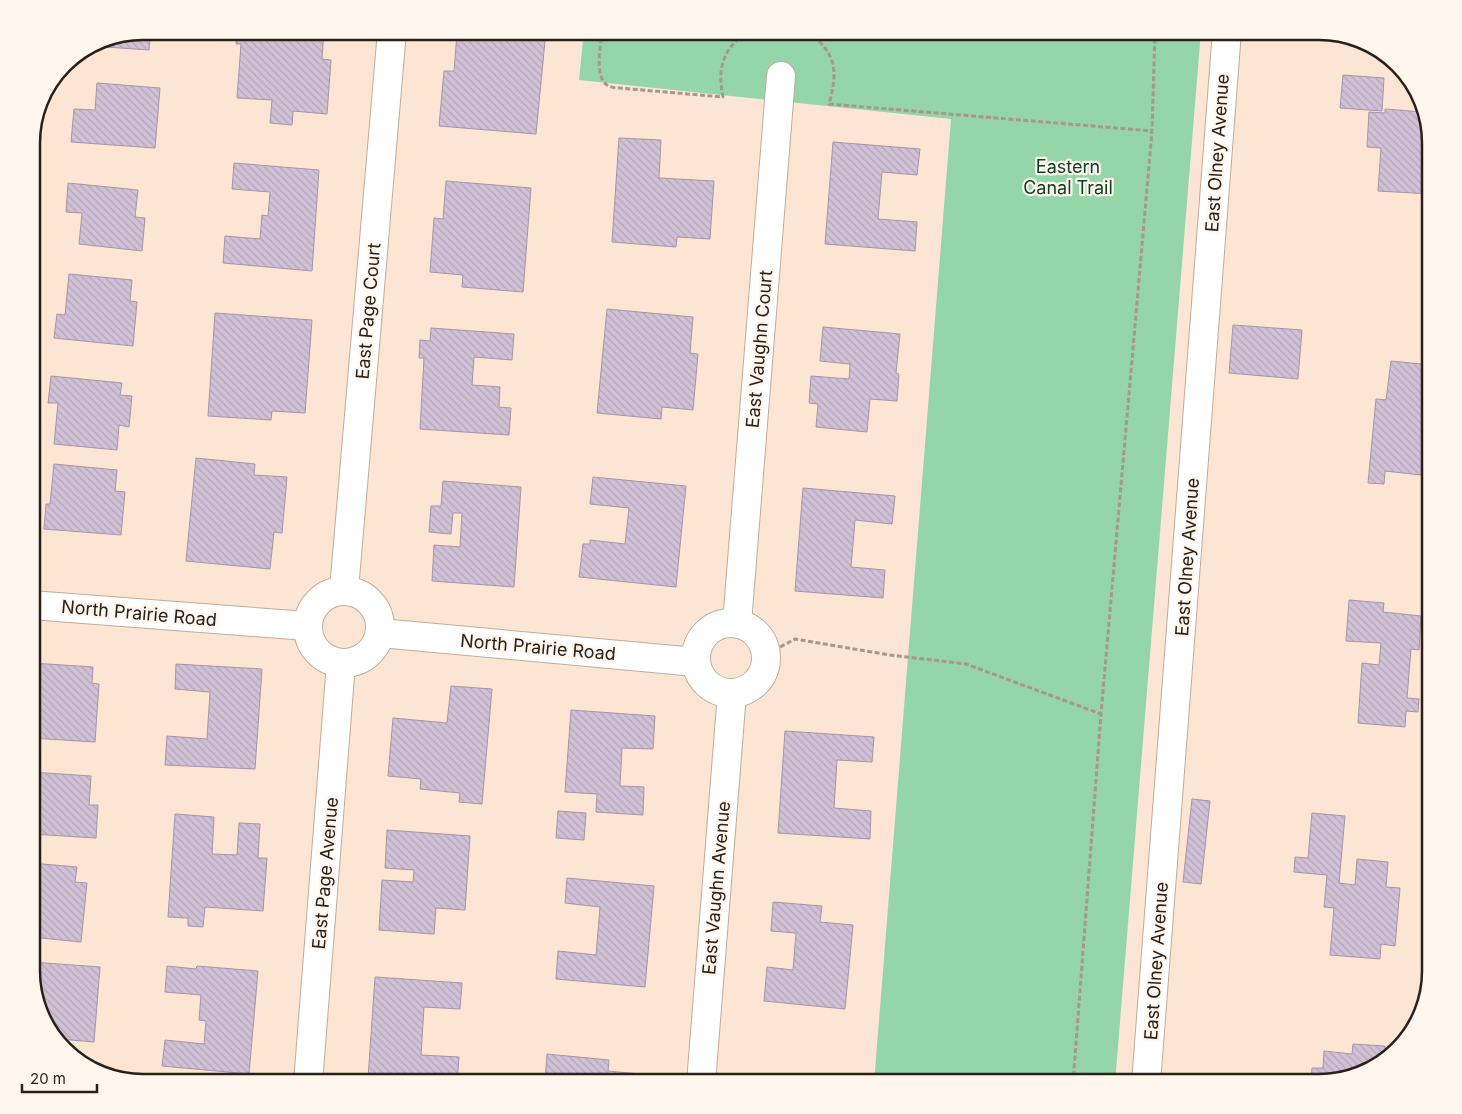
<svg xmlns="http://www.w3.org/2000/svg" width="1462" height="1114" font-family="Inter,sans-serif">
<style>
.green{fill:#94d6a8}
.building{fill:url(#building-back-hatch);stroke:#a494a9}
.lines{fill:none;stroke-linecap:round;stroke-linejoin:round}
.minor-casing{stroke:#c0ab99;stroke-width:30}
.path{stroke:#a9988a;stroke-width:3;stroke-dasharray:5 2.5;stroke-linecap:butt}
.minor{stroke:#fff;stroke-width:28}
.labels{text-anchor:middle;dominant-baseline:central;stroke-width:4.5;stroke-linejoin:round;paint-order:stroke}
.street-label{font-size:18px;fill:#282019;stroke:#fff6ee}
.park-label{font-size:18px;fill:#0c4123;stroke:#fff6ee}
.rim{fill:none;stroke:#282019;stroke-width:2.5}
</style>
<defs>
<pattern id="building-back-hatch" width="6" height="6" patternUnits="userSpaceOnUse" patternTransform="scale(1.25)"><rect width="6" height="6" fill="#d1c1d7"/><path d="M-1 5l2 2M0 0l6 6M5-1l2 2" fill="none" stroke="#b3a6b8"/></pattern>
</defs>
<rect width="100%" height="100%" fill="#fce6d3"/>
<path class="green" d="M584 31H1201L1115 1083H874L951 119 579 80Z"/>
<g class="building">
<path d="M143 31H163L162 39 150 38 149 50 91 46 101 40Z"/>
<path d="M237 31H324L322 59 331 60 327 114 293 111 292 125 270 123 272 100 237 98 241 44H236Z"/>
<path d="M457 33 545 41 536 134 439 126 444 71H454Z"/>
<path d="M1343 75 1384 78 1382 111 1340 108Z"/>
<path d="M97 83 160 88 155 148 71 142 74 109 95 110Z"/>
<path d="M1385 109 1423 112 1431 143V194L1378 191 1381 148 1367 147 1369 112 1385 113Z"/>
<path d="M619 138 661 140 659 178 714 181 710 239 677 237 676 247 612 242Z"/>
<path d="M833 142 920 149 917 175 882 172 878 219 917 222 915 251 825 244Z"/>
<path d="M234 163 319 170 312 271 223 263 225 236 260 239 262 215 268 216 270 192 232 189Z"/>
<path d="M446 181 531 188 523 292 462 287 463 275 430 272 434 218 443 219Z"/>
<path d="M68 183 138 190 135 217 145 218 142 251 79 244 82 213 66 212Z"/>
<path d="M69 274 132 280 130 301 137 302 133 346 54 338 57 314 65 315Z"/>
<path d="M607 309 693 317 690 353 698 354 693 410 662 407 661 419 597 413Z"/>
<path d="M215 313 312 320 305 413 272 411 271 420 208 416Z"/>
<path d="M1233 325 1302 330 1298 379 1229 373Z"/>
<path d="M823 327 900 334 896 373 899 374 897 401 870 399 867 432 816 427 818 404 809 403 811 376 849 379 850 364 820 361Z"/>
<path d="M431 328 514 334 512 360 474 357 472 385 500 387 499 407 511 408 509 435 420 429 424 358H419L420 340 430 341Z"/>
<path d="M1391 361 1431 365 1430 476 1385 471 1384 484 1368 483 1376 399 1386 400Z"/>
<path d="M51 376 122 383 120 395 132 396 129 427 119 425 117 450 54 444 58 403H48Z"/>
<path d="M196 458 255 464 254 475 287 477 282 533 274 532 270 569 186 561Z"/>
<path d="M54 464 117 470 115 491 125 492 121 535 44 529 46 504H50Z"/>
<path d="M593 477 686 486 676 587 579 577 583 544H590V540L625 544 629 508 590 504Z"/>
<path d="M443 481 521 487 514 587 432 581 434 545 460 547 462 513H453L451 534 429 532 431 506H441Z"/>
<path d="M803 488 895 496 892 524 855 520 851 567 885 570 883 598 795 591Z"/>
<path d="M1349 600 1384 603 1383 612 1421 616 1419 650 1411 649 1407 698 1419 699 1418 712 1406 711 1405 727 1358 723 1362 663 1379 665 1381 643 1346 641Z"/>
<path d="M32 663 93 667 92 683 99 684 95 742 31 738Z"/>
<path d="M176 664 262 669 255 769 165 765 167 736 207 739 210 692 175 689Z"/>
<path d="M451 686 492 689 482 804 459 802 460 793 420 789 421 779 388 776 393 718 447 723Z"/>
<path d="M571 710 655 716 653 749 622 748 620 786 644 787 643 815 596 812 597 794 565 792Z"/>
<path d="M785 731 874 737 872 762 837 760 834 808 871 811 870 839 778 833Z"/>
<path d="M31 772 91 776 89 805H98L96 838 31 834Z"/>
<path d="M1192 799 1210 801 1201 884 1183 882Z"/>
<path d="M558 811 586 813 584 840 556 838Z"/>
<path d="M1312 813 1345 816 1339 883 1355 885 1357 859 1388 862 1386 887 1400 888 1395 946 1381 944 1380 959 1330 955 1334 908 1324 907 1327 875 1294 872 1295 857 1308 858Z"/>
<path d="M175 814 214 817 212 854 237 855 239 823 260 824 258 858H267L263 911 205 907 203 927 188 926V918L168 917Z"/>
<path d="M387 830 470 836 465 910 436 908 434 934 379 930 382 880 413 882 414 870 385 868Z"/>
<path d="M31 863 77 867 75 882 87 883 81 942 31 937Z"/>
<path d="M567 878 654 886 645 987 556 979 558 951 596 955 600 907 565 903Z"/>
<path d="M773 902 822 906 820 922 853 925 845 1009 764 1001 767 967 793 970 796 933 771 931Z"/>
<path d="M31 962 100 967 94 1042 59 1039 43 1020 31 978Z"/>
<path d="M167 966 196 969 197 966 258 971 249 1074 162 1066 165 1040 204 1044 206 1021 199 1020 201 995 165 992Z"/>
<path d="M375 977 462 983 460 1009 424 1007 421 1055 459 1057 457 1083 368 1078Z"/>
<path d="M1353 1044 1385 1046V1058L1368 1071 1351 1070V1075L1319 1083H1311L1312 1068H1323L1324 1051 1352 1054Z"/>
<path d="M547 1054 609 1060 608 1071 640 1074V1083H545Z"/>
<path d="M760 1079 813 1082V1083H760Z"/>
</g>
<g class="lines">
<g class="minor-casing">
<g id="minor">
<path d="M344 590 392 31"/>
<circle cx="344" cy="627" r="36"/>
<path d="M31 605 307 626"/>
<circle cx="731" cy="658" r="35"/>
<path d="M737 623 781 76"/>
<path d="M380 633 696 662"/>
<path d="M308 1083 341 663"/>
<path d="M701 1083 732 693"/>
<path d="M1146 1083 1227 31"/>
</g>
</g>
<g class="path">
<path d="M602 31C601 45 594 76 607 85 610 87 615 88 619 88L723 97C717 67 723 50 747 31"/>
<path d="M808 31C837 55 838 70 829 104L1152 131"/>
<path d="M767 654 795 639 890 655 966 664 1101 714"/>
<path d="M1073 1083 1101 714 1152 131 1155 31"/>
</g>
<use href="#minor" class="minor"/>
</g>
<g class="labels">
<g class="street-label">
<text transform="translate(1217 153) rotate(-86)">East Olney Avenue</text>
<text transform="translate(368 311) rotate(-85)">East Page Court</text>
<text transform="translate(759 349) rotate(-85)">East Vaughn Court</text>
<text transform="translate(1187 557) rotate(-86)">East Olney Avenue</text>
<text transform="translate(139 613) rotate(5)">North Prairie Road</text>
<text transform="translate(538 647) rotate(5)">North Prairie Road</text>
<text transform="translate(325 873) rotate(-85)">East Page Avenue</text>
<text transform="translate(716 888) rotate(-85)">East Vaughn Avenue</text>
<text transform="translate(1156 961) rotate(-86)">East Olney Avenue</text>
</g>
<g class="park-label">
<text x="1068" y="166">Eastern<tspan x="1068" dy="21">Canal Trail</tspan></text>
</g>
</g>
<path d="M0 0H1462V1114H0ZM143 40H1319A103 103 0 0 1 1422 143V971A103 103 0 0 1 1319 1074H143A103 103 0 0 1 40 971V143A103 103 0 0 1 143 40Z" fill="#fff6ee" fill-rule="evenodd"/>
<path class="rim" d="M143 40H1319A103 103 0 0 1 1422 143V971A103 103 0 0 1 1319 1074H143A103 103 0 0 1 40 971V143A103 103 0 0 1 143 40Z"/>
<path d="M22 1084v8h75v-8" fill="none" stroke="#282019" stroke-width="2.5"/>
<text x="30" y="1084" font-size="15" fill="#282019" stroke="#fff6ee" stroke-width="4" paint-order="stroke">20 m</text>
</svg>
